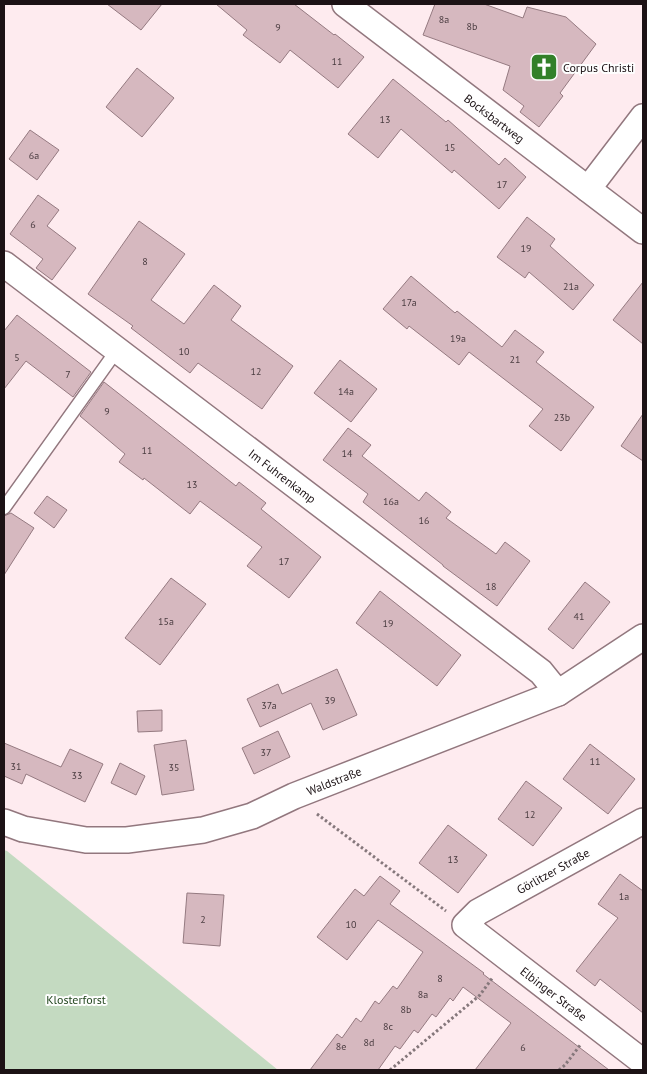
<svg xmlns="http://www.w3.org/2000/svg" width="647" height="1074" font-family="'PT Sans',sans-serif">
<style>
.green{fill:#c4dac1}
.building{fill:#d6b8bf;stroke:#957a81}
.lines{fill:none;stroke-linecap:round;stroke-linejoin:round}
.lane-casing{stroke:#92777e;stroke-width:15}
.street-casing{stroke:#92777e;stroke-width:28}
.path{stroke:#85777b;stroke-width:3;stroke-dasharray:2.5 2.5;stroke-linecap:butt}
.lane{stroke:#fff;stroke-width:12}
.street{stroke:#fff;stroke-width:25}
.labels{text-anchor:middle;dominant-baseline:central;stroke-width:4;stroke-linejoin:round;paint-order:stroke}
.number-label{font-size:10px;fill:#4a3c40}
.poi-label{font-size:12px;fill:#1c1215;stroke:#fefefe;text-anchor:start}
.street-label{font-size:12px;fill:#1c1215;stroke:#fefefe}
.park-label{font-size:12px;fill:#254821;stroke:#fefefe}
</style>
<rect width="100%" height="100%" fill="#feebef"/>
<path class="green" d="M4 850 7 851 278 1070H4Z"/>
<g class="building">
<path d="M107 4H162L141 30Z"/>
<path d="M216 4H294L334 35 335 34 364 57 338 88 290 50 280 63 243 35 247 30Z"/>
<path d="M435 4H484L523 18 527 7 566 17 596 44 560 93 563 96 539 127 520 112 524 106 503 90 510 66 423 35Z"/>
<path d="M137 68 174 98 142 137 106 107Z"/>
<path d="M393 79 446 122 448 120 499 165 505 158 526 177 499 209 454 170 452 173 401 129 378 158 348 134Z"/>
<path d="M30 130 59 150 37 180 9 159Z"/>
<path d="M38 195 59 210 47 226 76 248 52 280 36 268 43 259 10 234Z"/>
<path d="M527 217 555 239 550 246 594 285 573 310 529 272 525 278 497 257Z"/>
<path d="M139 221 185 254 151 300 184 324 214 285 241 306 231 320 293 366 262 409 198 363 190 373 131 328 133 326 88 294Z"/>
<path d="M411 276 455 313 457 311 502 347 515 330 544 352 536 362 594 407 561 451 529 426 543 409 469 352 459 365 409 326 407 329 383 309Z"/>
<path d="M643 282V344L613 320Z"/>
<path d="M17 315 91 372 73 397 26 361 4 389V331Z"/>
<path d="M340 360 377 389 351 422 314 393Z"/>
<path d="M104 382 236 486 239 482 266 503 261 509 321 557 289 598 247 566 262 547 200 501 190 514 144 478 143 480 119 462 125 454 80 416Z"/>
<path d="M643 414V461L621 446Z"/>
<path d="M348 428 371 445 362 456 419 501 426 492 451 512 446 518 496 554 505 542 530 561 497 606 443 566V565L363 502 368 494 323 460Z"/>
<path d="M47 496 67 510 54 528 34 513Z"/>
<path d="M11 513 34 528 4 575V516Z"/>
<path d="M171 578 206 604 160 665 125 638Z"/>
<path d="M585 582 610 602 573 649 548 629Z"/>
<path d="M380 591 461 655 437 686 356 623Z"/>
<path d="M337 669 357 715 323 730 311 703 260 727 247 699 278 684 282 694Z"/>
<path d="M162 710V731L138 732 137 711Z"/>
<path d="M278 731 290 757 254 774 242 748Z"/>
<path d="M186 740 194 790 162 795 154 745Z"/>
<path d="M4 743 61 767 70 749 103 764 85 802 26 774 22 784 4 776Z"/>
<path d="M590 744 635 779 608 814 563 779Z"/>
<path d="M120 763 145 776 136 795 111 783Z"/>
<path d="M526 781 562 808 533 846 498 819Z"/>
<path d="M448 825 487 855 458 893 419 863Z"/>
<path d="M620 874 643 891V1013L600 979 595 986 576 971 618 918 598 904Z"/>
<path d="M380 876 400 891 390 904 484 973 483 974 609 1070H475L511 1023 463 987 453 1001 450 998 436 1017 432 1014 418 1033 414 1030 400 1049 395 1046 378 1070H310L337 1034 342 1038 356 1018 361 1022 375 1001 379 1004 393 986 397 989 423 952 378 920 347 960 317 937 355 889 364 896Z"/>
<path d="M187 893 224 895 220 946 183 943Z"/>
</g>
<g class="lines">
<g class="lane-casing">
<path id="lane" d="M4 508 117 350"/>
</g>
<g class="street-casing">
<g id="street">
<path id="s1" d="M345 4 643 231"/>
<path d="M588 189 643 117"/>
<path id="s2" d="M4 264 541 672 558 693"/>
<path id="s3" d="M643 821 478 912 465 925 643 1062"/>
<path id="s4" d="M4 822 23 829 86 840H127L203 830 252 816 294 796 558 693 643 637"/>
</g>
</g>
<g class="path">
<path d="M317 814 446 911"/>
<path d="M390 1070 480 995 493 977"/>
<path d="M559 1070 565 1065 581 1044"/>
</g>
<use href="#lane" class="lane"/>
<use href="#street" class="street"/>
</g>
<defs>
<g id="church-square" transform="scale(1.4375)"><rect x="-9" y="-9" width="18" height="18" rx="4" fill="#328029" stroke="#fefefe"/><path d="M-1.2-6h2.4v3.5h3.3v2.4h-3.3V6h-2.4V-.1h-3.3v-2.4h3.3Z" fill="#fff"/></g>
</defs>
<g fill-rule="evenodd">
<use href="#church-square" x="544" y="67"/>
</g>
<g class="labels">
<g class="number-label">
<text x="444" y="19">8a</text>
<text x="472" y="26">8b</text>
<text x="278" y="27">9</text>
<text x="337" y="61">11</text>
<text x="385" y="119">13</text>
<text x="450" y="147">15</text>
<text x="34" y="155">6a</text>
<text x="502" y="184">17</text>
<text x="33" y="224">6</text>
<text x="526" y="248">19</text>
<text x="145" y="261">8</text>
<text x="571" y="286">21a</text>
<text x="409" y="302">17a</text>
<text x="458" y="338">19a</text>
<text x="184" y="351">10</text>
<text x="17" y="357">5</text>
<text x="515" y="359">21</text>
<text x="256" y="371">12</text>
<text x="68" y="374">7</text>
<text x="346" y="391">14a</text>
<text x="107" y="411">9</text>
<text x="562" y="417">23b</text>
<text x="147" y="450">11</text>
<text x="347" y="453">14</text>
<text x="192" y="484">13</text>
<text x="391" y="501">16a</text>
<text x="424" y="520">16</text>
<text x="284" y="561">17</text>
<text x="491" y="586">18</text>
<text x="579" y="616">41</text>
<text x="166" y="621">15a</text>
<text x="388" y="623">19</text>
<text x="330" y="700">39</text>
<text x="269" y="705">37a</text>
<text x="266" y="752">37</text>
<text x="595" y="761">11</text>
<text x="16" y="766">31</text>
<text x="174" y="767">35</text>
<text x="77" y="775">33</text>
<text x="530" y="814">12</text>
<text x="453" y="859">13</text>
<text x="624" y="896">1a</text>
<text x="203" y="919">2</text>
<text x="351" y="924">10</text>
<text x="440" y="978">8</text>
<text x="423" y="994">8a</text>
<text x="406" y="1009">8b</text>
<text x="388" y="1026">8c</text>
<text x="369" y="1042">8d</text>
<text x="341" y="1046">8e</text>
<text x="523" y="1047">6</text>
</g>
<g class="poi-label">
<text x="563" y="67">Corpus Christi</text>
</g>
<g class="street-label">
<text stroke="none"><textPath href="#s1" startOffset="188">Bocksbartweg</textPath></text>
<text stroke="none"><textPath href="#s2" startOffset="350">Im Fuhrenkamp</textPath></text>
<text stroke="none"><textPath href="#s4" startOffset="342">Waldstraße</textPath></text>
<text transform="translate(553 871) rotate(-29)">Görlitzer Straße</text>
<text stroke="none"><textPath href="#s3" startOffset="319">Elbinger Straße</textPath></text>
</g>
<g class="park-label">
<text x="76" y="999">Klosterforst</text>
</g>
</g>
<rect width="647" height="1074" fill="none" stroke="#1c1215" stroke-width="10"/>
</svg>
